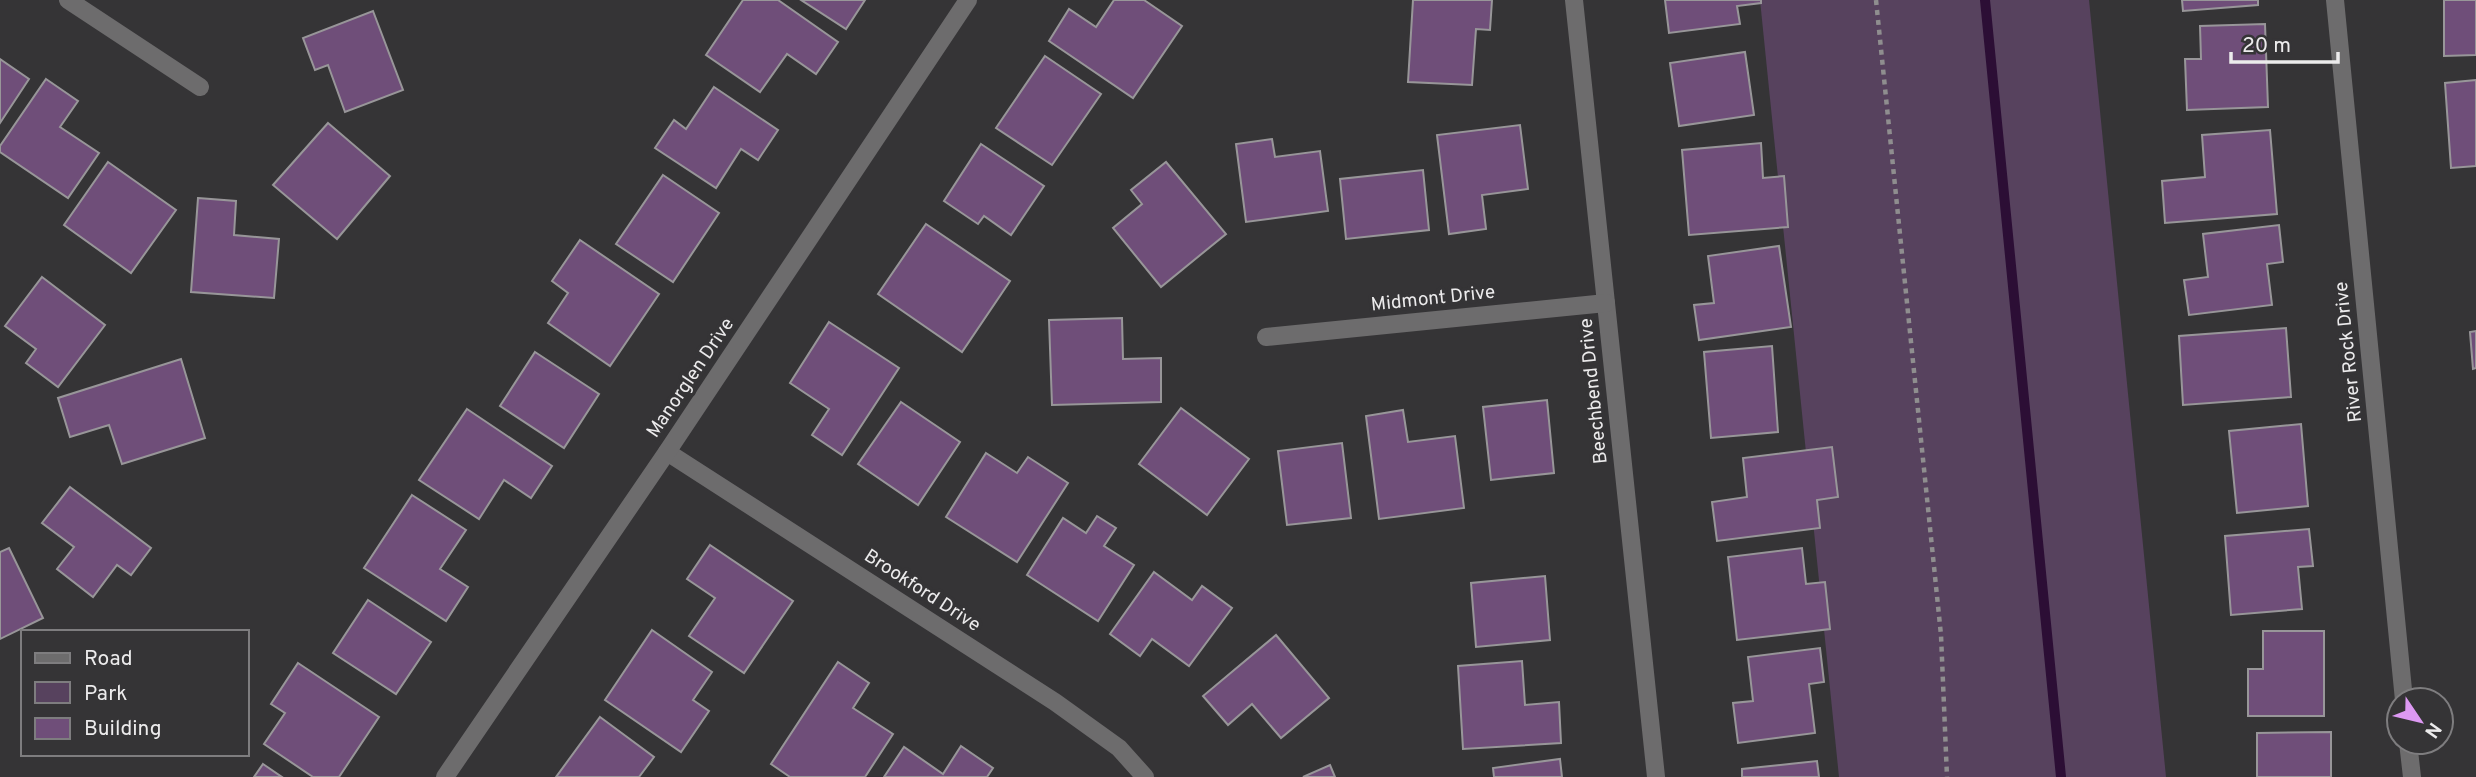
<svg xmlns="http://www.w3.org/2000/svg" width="2476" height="777" font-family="Overpass,sans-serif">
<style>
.green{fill:#57425e}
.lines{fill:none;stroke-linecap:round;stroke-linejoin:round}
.stream{stroke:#2c0e35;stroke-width:10}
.building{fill:#6f4e79;stroke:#989699;stroke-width:2}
.path{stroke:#8f8e8f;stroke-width:4.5;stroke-dasharray:5 5;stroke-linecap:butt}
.street{stroke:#6d6c6d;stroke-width:18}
.labels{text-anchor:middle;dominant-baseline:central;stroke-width:7;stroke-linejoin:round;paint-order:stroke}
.street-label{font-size:19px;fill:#ecebec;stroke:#353436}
</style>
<rect width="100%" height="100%" fill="#353436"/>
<path class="green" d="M1760 0H2089L2166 777H1839Z"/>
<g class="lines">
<path class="stream" d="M1985 0 2061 777"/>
</g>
<g class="building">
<path d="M743 0H778L838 42 816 74 787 54 760 92 706 55Z"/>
<path d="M801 0H865L846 29Z"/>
<path d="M1114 0H1144L1182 26 1133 98 1049 41 1069 9 1096 27Z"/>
<path d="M1413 0H1492L1490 30 1476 29 1472 85 1408 82Z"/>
<path d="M1665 0H1761V3L1737 6 1740 24 1669 33Z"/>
<path d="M2182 0H2258V5L2183 11Z"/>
<path d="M2444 0H2476V55L2444 56Z"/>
<path d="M373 11 403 90 345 112 328 65 315 70 303 38Z"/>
<path d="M2265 24 2268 107 2187 110 2185 59H2201L2200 26Z"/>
<path d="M1745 52 1754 115 1679 126 1670 63Z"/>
<path d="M1045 56 1101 94 1052 165 996 128Z"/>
<path d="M0 59 29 79 0 123Z"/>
<path d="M46 79 78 101 60 127 99 153 68 198 0 152V146Z"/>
<path d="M2476 80V166L2451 168 2445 83Z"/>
<path d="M714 87 778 130 758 160 741 149 716 188 655 148 674 120 686 129Z"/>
<path d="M328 123 390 176 337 239 273 185Z"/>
<path d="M1520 125 1528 189 1482 195 1486 229 1449 234 1437 135Z"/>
<path d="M2270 130 2277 214 2165 223 2162 181 2205 177 2202 135Z"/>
<path d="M1272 139 1275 157 1320 151 1328 211 1246 222 1236 144Z"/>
<path d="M1761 143 1763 178 1784 176 1788 227 1689 235 1682 150Z"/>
<path d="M981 144 1044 186 1011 235 984 216 978 224 944 201Z"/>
<path d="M108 162 176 210 131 273 64 225Z"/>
<path d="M1166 162 1226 234 1161 287 1113 228 1142 204 1131 190Z"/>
<path d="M1423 170 1429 230 1346 239 1340 179Z"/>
<path d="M663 175 719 213 673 282 616 244Z"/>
<path d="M198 198 236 201 234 235 279 239 274 298 191 292Z"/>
<path d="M926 224 1010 281 962 352 878 294Z"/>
<path d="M2279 225 2283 262 2267 264 2272 305 2189 315 2184 280 2208 277 2203 234Z"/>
<path d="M580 240 659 294 610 366 548 323 568 293 552 281Z"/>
<path d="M1779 246 1791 327 1699 340 1694 305 1714 303 1708 256Z"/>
<path d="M42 277 105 325 58 387 26 363 36 349 5 326Z"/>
<path d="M1122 318 1123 359 1161 358V402L1052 405 1049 320Z"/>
<path d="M829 322 899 368 842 455 812 435 829 409 790 383Z"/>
<path d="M2286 328 2291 397 2183 405 2179 336Z"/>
<path d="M2476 331V368L2473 369 2470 332Z"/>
<path d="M1772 346 1778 432 1711 438 1704 352Z"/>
<path d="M535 352 599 394 564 448 500 406Z"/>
<path d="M181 359 205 438 122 464 109 425 70 437 58 398Z"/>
<path d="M1547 400 1554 473 1491 480 1483 407Z"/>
<path d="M901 402 960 442 918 505 858 464Z"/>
<path d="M1181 408 1249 459 1207 515 1139 464Z"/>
<path d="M467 409 552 466 531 498 504 480 479 519 419 480Z"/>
<path d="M1403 410 1408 442 1455 436 1464 508 1379 519 1366 416Z"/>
<path d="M2301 424 2308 506 2237 513 2229 431Z"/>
<path d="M1342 443 1351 518 1287 525 1278 451Z"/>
<path d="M1832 447 1838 497 1817 500 1820 528 1717 541 1712 502 1747 497 1743 458Z"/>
<path d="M986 453 1017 473 1028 457 1068 483 1017 562 946 517Z"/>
<path d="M70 487 151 548 131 575 117 565 93 597 57 569 74 547 42 523Z"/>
<path d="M412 495 466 530 440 569 468 587 446 621 364 568Z"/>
<path d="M1097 516 1116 528 1104 546 1134 565 1098 621 1027 575 1063 518 1086 533Z"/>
<path d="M2309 529 2313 566 2298 567 2302 609 2231 615 2225 536Z"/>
<path d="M710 545 793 601 744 673 689 636 715 598 687 579Z"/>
<path d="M9 548 43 618 0 639V552Z"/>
<path d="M1802 548 1806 584 1825 582 1830 629 1737 640 1728 557Z"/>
<path d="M1154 572 1192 600 1202 586 1232 608 1189 666 1152 639 1140 656 1110 634Z"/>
<path d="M1545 576 1550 640 1476 647 1471 583Z"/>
<path d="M368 600 431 642 396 694 333 653Z"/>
<path d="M652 630 712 672 693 700 709 711 681 752 605 700Z"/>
<path d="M2263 631H2324V716H2248V669H2263Z"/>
<path d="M1276 635 1329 698 1281 738 1252 704 1228 725 1203 696Z"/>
<path d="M1820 648 1824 682 1809 684 1815 733 1738 743 1733 703 1753 701 1748 657Z"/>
<path d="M1522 661 1525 705 1559 702 1561 743 1463 749 1458 666Z"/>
<path d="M838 662 869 683 853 708 893 734 865 777H790L771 764Z"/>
<path d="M298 663 379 717 339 777H313L264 744 285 713 271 704Z"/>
<path d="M600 717 654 757 639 777H556Z"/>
<path d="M2331 732V777H2257V733Z"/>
<path d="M961 746 993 768 987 777H884L904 747 943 774Z"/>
<path d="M1560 759 1562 777H1494L1493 768Z"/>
<path d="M1817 761 1819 777H1742V769Z"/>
<path d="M263 764 282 777H254Z"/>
<path d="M1330 765 1335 777H1303Z"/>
</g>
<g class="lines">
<path class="path" d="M1876 0 1941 635 1947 777"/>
<g class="street">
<path d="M68 0 200 87"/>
<path d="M1574 0 1656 777"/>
<path d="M2335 0 2404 700"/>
<path d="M1266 337 1606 303"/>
<path d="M667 452 1055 702 1119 748 1145 777"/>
<path d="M2408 742 2412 777"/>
<path d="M445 777 667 452 968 0"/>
</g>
</g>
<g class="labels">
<g class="street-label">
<text transform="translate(1433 299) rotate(-6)">Midmont Drive</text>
<text transform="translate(2349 352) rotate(-96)">River Rock Drive</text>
<text transform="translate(691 378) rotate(-56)">Manorglen Drive</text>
<text transform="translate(1594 391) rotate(-96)">Beechbend Drive</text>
<text transform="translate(922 591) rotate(33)">Brookford Drive</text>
</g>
</g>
<rect x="21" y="630" width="228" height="126" fill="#353436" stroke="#7e7d7f" stroke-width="2"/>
<rect x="35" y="653" width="35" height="10" fill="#6d6c6d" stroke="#7e7d7f" stroke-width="2"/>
<text x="84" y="665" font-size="21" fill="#ecebec">Road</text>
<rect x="35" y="682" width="35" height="21" fill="#57425e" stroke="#7e7d7f" stroke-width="2"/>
<text x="84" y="700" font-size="21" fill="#ecebec">Park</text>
<rect x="35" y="718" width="35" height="21" fill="#6f4e79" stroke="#7e7d7f" stroke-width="2"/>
<text x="84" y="735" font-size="21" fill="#ecebec">Building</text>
<g transform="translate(2420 721) rotate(125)"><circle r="33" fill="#353436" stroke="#7e7d7f" stroke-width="2"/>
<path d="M0-5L12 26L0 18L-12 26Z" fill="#dd99f3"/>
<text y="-10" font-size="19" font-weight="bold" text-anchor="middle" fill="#ecebec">N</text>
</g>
<path d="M2231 52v10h107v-10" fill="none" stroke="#ecebec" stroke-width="3.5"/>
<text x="2242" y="52" font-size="21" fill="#ecebec" stroke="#353436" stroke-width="5" paint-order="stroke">20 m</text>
</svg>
